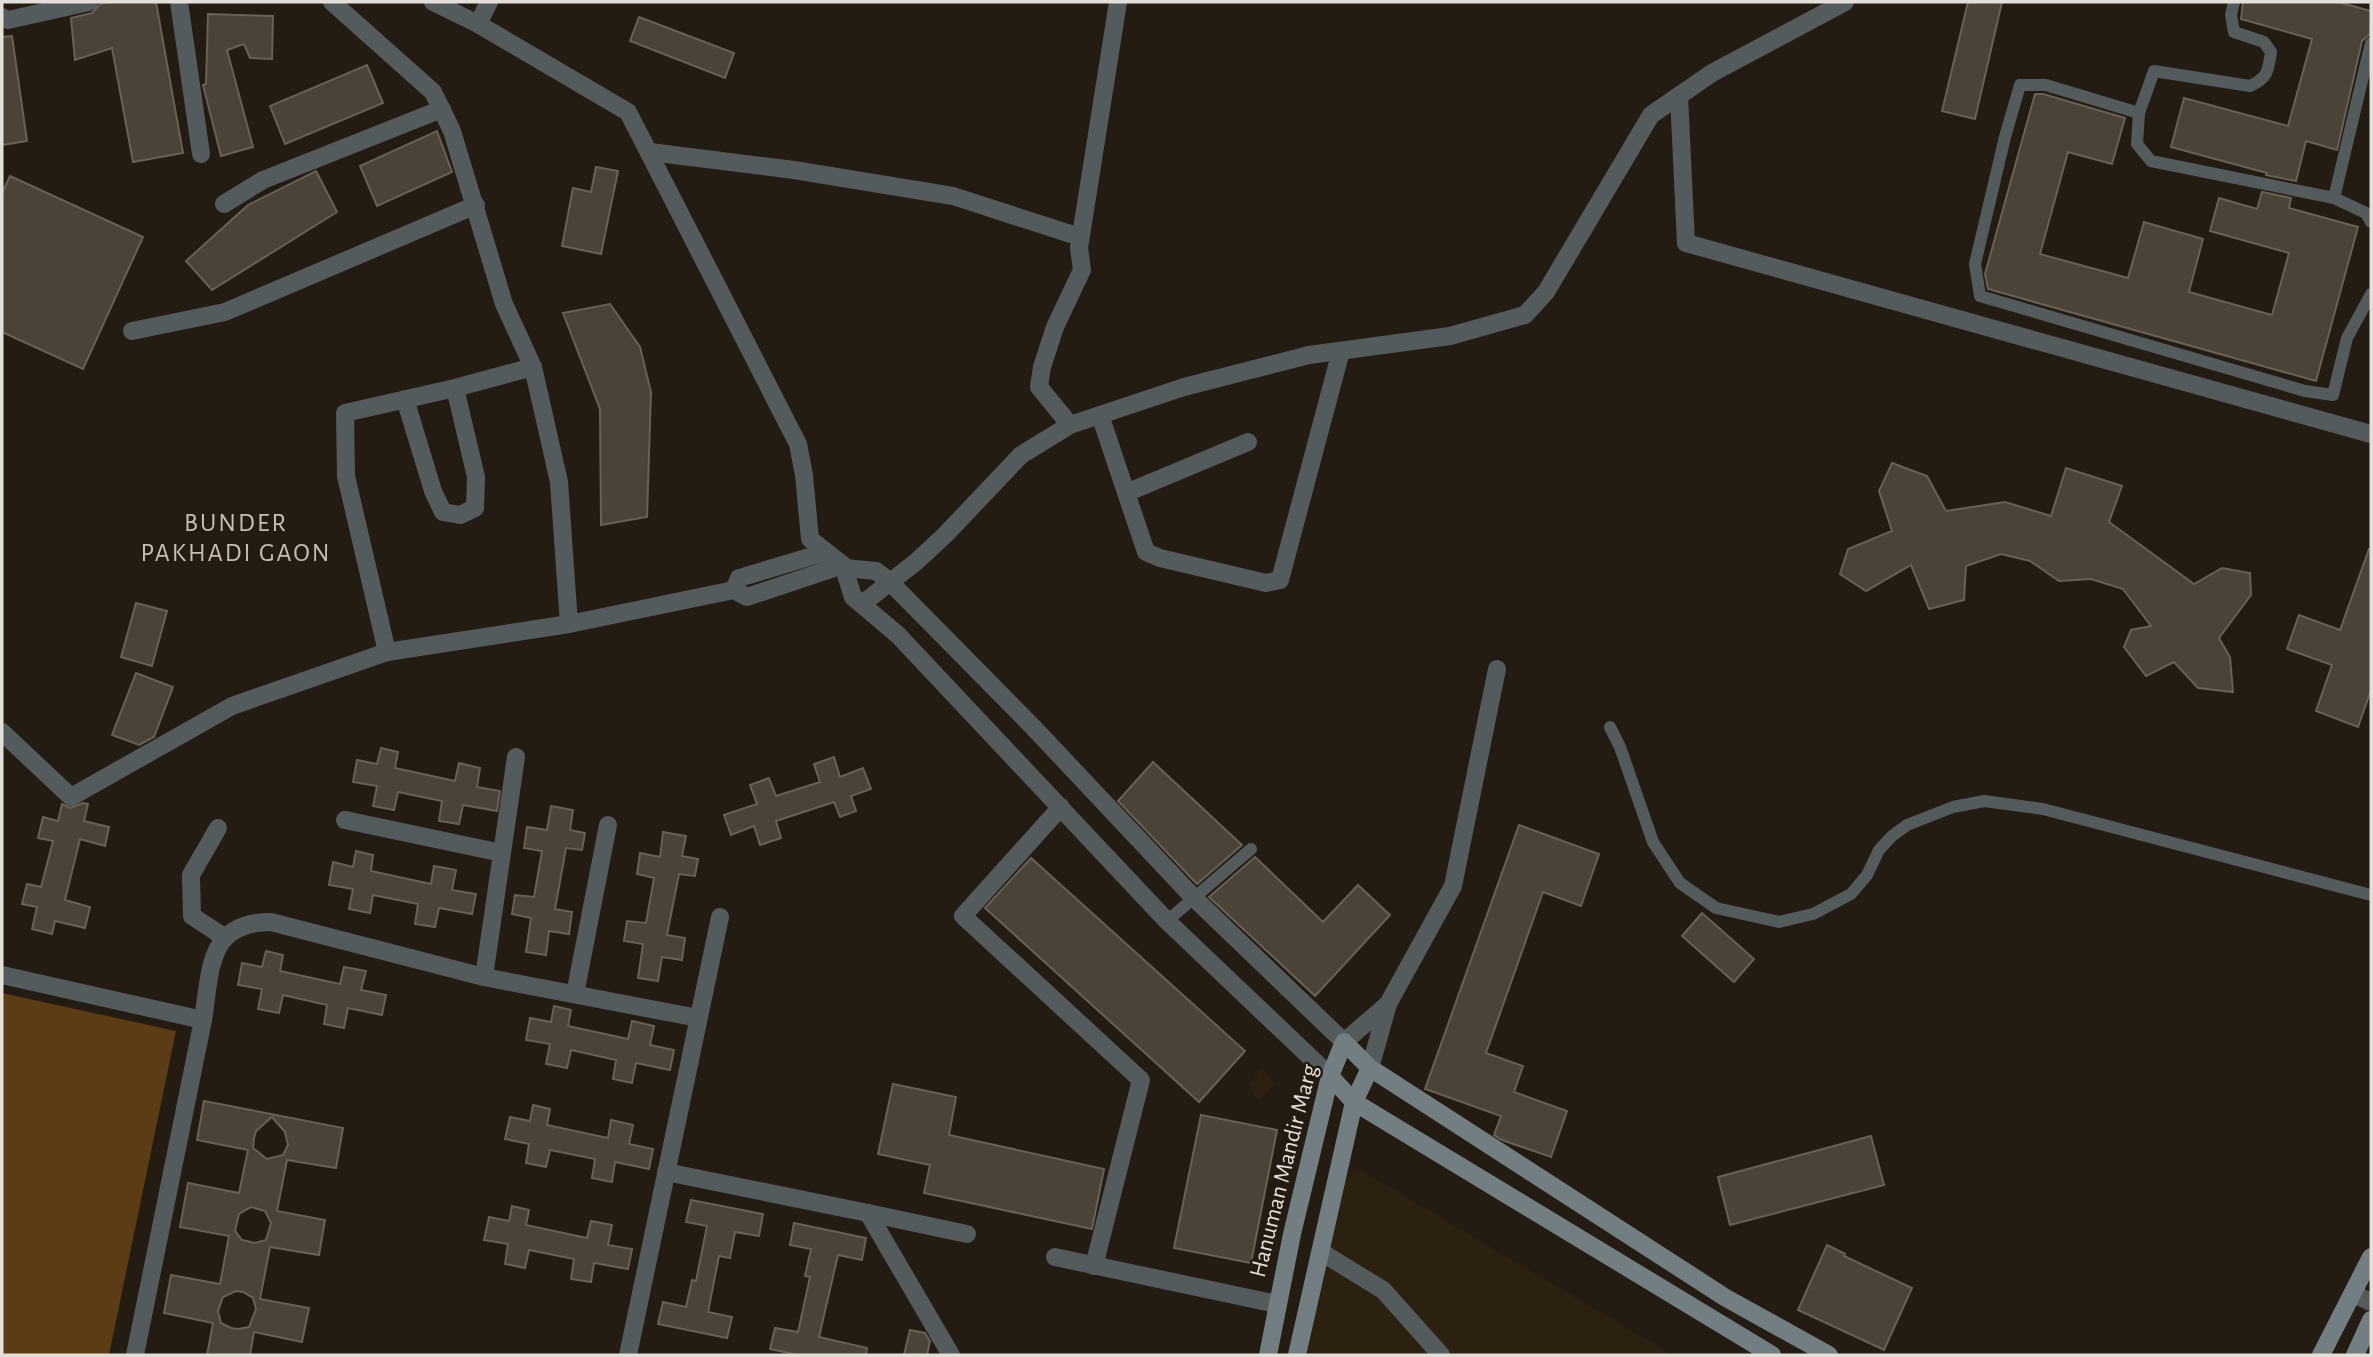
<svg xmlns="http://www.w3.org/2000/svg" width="2373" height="1357" font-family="'Alegreya Sans',sans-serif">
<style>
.built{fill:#2c2011}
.green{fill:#5c3c15}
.building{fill:#4b4238;stroke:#6a6055;stroke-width:2;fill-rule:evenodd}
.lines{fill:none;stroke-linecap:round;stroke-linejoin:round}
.service{stroke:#545b5d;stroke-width:12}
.minor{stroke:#545b5d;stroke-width:18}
.tertiary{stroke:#545b5d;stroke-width:18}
.secondary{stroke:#737e82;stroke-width:18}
.labels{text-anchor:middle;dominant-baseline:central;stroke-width:5;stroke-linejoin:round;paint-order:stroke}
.street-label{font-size:24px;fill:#e4dfd8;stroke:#241b12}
.neighbourhood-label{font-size:26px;letter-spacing:2px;fill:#c7bcb0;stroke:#241b12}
</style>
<rect width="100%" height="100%" fill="#241b12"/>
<g class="built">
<path d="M1262 1069 1275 1085 1258 1100 1248 1084Z"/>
<path d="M1357 1168 1672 1355H1300L1329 1193Z"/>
</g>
<path class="green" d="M2 993 176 1031 109 1355H2Z"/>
<g class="building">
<path d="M112 2H156L183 153 133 162 112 48 75 60 71 18 92 13 100 4Z"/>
<path d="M1968 2H2002L1975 119 1942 111Z"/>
<path d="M2243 2H2338L2371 11V28L2370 34 2362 41 2337 150 2306 141 2296 181 2266 175 2267 173 2171 147 2184 98 2288 126 2312 39 2241 19Z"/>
<path d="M208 14 273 16 272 59 250 58 244 44 227 50 253 147 221 156 203 85 206 84Z"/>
<path d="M639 17 734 53 725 78 630 41Z"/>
<path d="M12 36 27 141 2 145V37Z"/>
<path d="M367 65 383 103 285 144 270 106Z"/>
<path d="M2035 94H2043L2125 118 2112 164 2068 152 2040 254 2128 278 2144 222 2203 239 2189 292 2272 315 2289 253 2210 231 2219 198 2257 209 2262 192 2291 198 2289 208 2358 227 2316 381 1988 289 1985 274Z"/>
<path d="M437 131 452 172 377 206 360 166Z"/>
<path d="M596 167 618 171 601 254 562 246 573 188 591 192Z"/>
<path d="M316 171 337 212 212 290 186 261 248 205Z"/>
<path d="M10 176 143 237 83 369 2 332V193Z"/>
<path d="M610 304 640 347 651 392 647 517 601 525 600 409 563 313Z"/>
<path d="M1892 463 1927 476 1946 511 2005 502 2051 516 2066 468 2122 486 2109 522 2194 584 2222 568 2250 573 2251 595 2219 638 2230 657 2233 692 2198 688 2174 662 2146 676 2124 647 2131 630 2151 626 2123 589 2091 579 2059 581 2030 561 2001 554 1966 566 1964 600 1929 609 1911 565 1866 591 1840 574 1848 549 1892 531 1879 491Z"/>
<path d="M2369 549H2371V690L2358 727 2316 711 2332 665 2287 649 2299 615 2340 630Z"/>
<path d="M136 603 167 611 152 666 121 657Z"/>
<path d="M136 673 173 687 154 737 139 745 112 735Z"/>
<path d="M381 748 398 752 395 768 455 781 459 763 480 768 477 787 500 791 497 811 463 805 459 824 439 821 442 801 398 792 394 810 373 806 377 786 353 782 357 760 377 764Z"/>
<path d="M834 757 840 777 863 768 871 789 851 796 856 811 840 817 834 802 776 821 781 838 760 845 754 826 731 835 724 815 757 804 750 785 769 778 776 796 820 782 814 764Z"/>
<path d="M1153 762 1242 845 1197 884 1118 801Z"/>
<path d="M83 803 88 804 84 821 109 827 105 846 80 839 65 900 90 907 85 928 55 921 52 934 32 929 37 907 22 904 27 884 41 887 53 841 38 838 43 817 58 821 62 804 70 808Z"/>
<path d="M551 806 573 810 570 830 585 833 582 850 566 848 555 909 572 912 569 934 549 931 546 955 526 952 531 918 512 914 515 895 534 897 542 851 524 848 527 827 547 830Z"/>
<path d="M1519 825 1599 854 1581 906 1543 892 1486 1053 1523 1066 1514 1092 1567 1111 1551 1157 1502 1140 1494 1135 1501 1116 1425 1089Z"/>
<path d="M663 832 686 836 682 856 698 859 695 876 679 874 667 935 685 938 682 960 662 957 658 981 638 978 643 944 624 941 627 921 646 923 654 878 637 874 640 853 660 857Z"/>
<path d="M356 851 373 855 371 871 431 884 434 866 456 870 452 890 476 894 472 914 439 908 435 927 415 924 418 904 373 895 370 913 349 909 353 889 329 885 333 862 353 867Z"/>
<path d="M1255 857 1323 922 1358 885 1390 915 1315 996 1209 897Z"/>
<path d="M1031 858 1245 1051 1199 1102 985 908Z"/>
<path d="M1702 913 1754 959 1734 982 1682 936Z"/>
<path d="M266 951 283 955 280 971 340 984 344 967 366 971 361 990 386 995 382 1015 348 1008 344 1028 324 1024 327 1005 283 995 279 1013 258 1009 262 989 238 985 242 963 262 967Z"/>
<path d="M554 1006 571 1010 568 1026 628 1039 632 1021 654 1026 650 1045 674 1050 670 1070 636 1063 632 1083 613 1079 616 1060 571 1050 567 1068 546 1064 550 1044 526 1040 530 1018 551 1022Z"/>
<path d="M893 1084 956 1097 949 1135 1104 1169 1092 1229 924 1193 930 1165 878 1154Z"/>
<path d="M204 1101 343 1128 336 1168 287 1160 277 1211 325 1220 319 1255 270 1247 260 1299 309 1308 302 1342 254 1332 250 1355H207L213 1323 164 1313 171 1275 220 1284 229 1236 180 1227 188 1183 239 1193 248 1150 197 1140ZM272 1117 285 1132 288 1145 283 1155 267 1159 253 1148 254 1138 256 1131ZM251 1207 265 1211 271 1223 266 1240 255 1243 242 1240 235 1231 239 1214ZM236 1291 243 1292 253 1298 256 1309 249 1327 238 1329 231 1328 221 1323 218 1311 223 1297Z"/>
<path d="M533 1105 550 1109 547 1125 608 1138 611 1120 633 1125 629 1144 653 1149 649 1169 615 1162 612 1182 592 1178 595 1159 550 1150 546 1167 526 1163 529 1144 505 1139 510 1117 530 1121Z"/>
<path d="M1201 1115 1277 1130 1251 1263 1174 1248Z"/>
<path d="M1871 1136 1884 1185 1730 1225 1718 1177Z"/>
<path d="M691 1200 763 1214 759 1236 735 1232 730 1258 719 1256 708 1312 732 1317 727 1338 658 1324 663 1302 686 1307 692 1280 696 1281 707 1226 686 1222Z"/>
<path d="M512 1206 529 1210 526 1225 587 1238 591 1221 612 1225 608 1245 632 1249 628 1269 594 1263 591 1282 571 1279 574 1259 529 1250 525 1268 505 1264 508 1244 484 1240 489 1217 509 1221Z"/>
<path d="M794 1223 866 1238 862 1260 838 1255 819 1337 867 1348 866 1355H798L770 1349 775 1328 798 1332 810 1277 805 1276 811 1249 790 1245Z"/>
<path d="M1827 1245 1845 1254 1844 1256 1912 1288 1884 1350 1798 1310Z"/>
<path d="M910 1330 925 1333 930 1341 927 1355H904Z"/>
</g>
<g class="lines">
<g class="service">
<path d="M2139 113 2154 71 2250 86C2268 78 2268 71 2271 52L2264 42 2234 32 2231 15 2234 2"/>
<path d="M2334 198 2371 43"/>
<path d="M2371 222 2366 213 2334 198 2151 161 2137 144 2139 113 2046 85H2020L2005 137 1975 264 1980 296 2305 391 2333 395 2347 338 2371 294"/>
<path d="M1610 727 1620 747 1653 842 1680 883 1716 908 1779 922 1813 914 1851 894 1867 875 1879 850 1892 836 1907 825 1953 807 1984 801 2043 809 2371 895"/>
<path d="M1167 921 1251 849"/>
</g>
<g class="minor">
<path d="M179 2 201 154"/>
<path d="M332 2 433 92 452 131 504 304 533 367"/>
<path d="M2 17 8 20 89 2"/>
<path d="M478 24 489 2"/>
<path d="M1679 96 1686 243 2371 434"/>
<path d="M650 152 794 170 953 196 1080 237"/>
<path d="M224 204 263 180 442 109"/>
<path d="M132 331 225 312 476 205"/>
<path d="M405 399 433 491 443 512 460 515 475 508 476 477 455 388 533 367 559 482 569 624"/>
<path d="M1100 415 1146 552 1160 558 1266 583 1280 580 1341 351"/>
<path d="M1070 425 1039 387 1042 367 1055 327 1082 270 1079 248 1118 2"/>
<path d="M1126 493 1248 442"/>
<path d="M734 590 739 578 826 552"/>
<path d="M862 604 916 562 945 535 1021 455 1070 425 1184 387 1309 355 1450 336 1525 315 1546 292 1651 115 1712 73 1845 2"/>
<path d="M387 652 346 476 345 413 455 388"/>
<path d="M2 732 71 797 232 706 387 652 569 624 734 590 747 597 843 565"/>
<path d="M1061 807 963 916 1141 1080 1094 1266"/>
<path d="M345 820 502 853 484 977"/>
<path d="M218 828 191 875 192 916 224 937"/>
<path d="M502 853 516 757"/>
<path d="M2 975 203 1020"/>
<path d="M575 994 608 825"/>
<path d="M1344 1042 1388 1004"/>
<path d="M1370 1068 1388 1004 1453 886 1497 669"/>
<path d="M666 1172 868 1213 951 1355"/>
<path d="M868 1213 967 1234"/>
<path d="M1321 1252 1383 1290 1441 1355"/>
<path d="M1055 1257 1277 1304"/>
<path d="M2353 1294 2371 1302"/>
<path d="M135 1355 203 1020C211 970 207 922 271 922L484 977 698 1018"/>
<path d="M628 1355 720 917"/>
</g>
<g class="tertiary">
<path d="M433 2 478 24 628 112 798 444 804 475 810 539 843 565 853 597 898 635 1167 921 1330 1076"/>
<path d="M845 568 876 571 889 581 1033 727 1194 898 1344 1042"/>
</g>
<g class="secondary">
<path d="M1330 1076 1354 1102 1772 1355"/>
<path d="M1268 1355 1292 1234 1330 1076 1344 1042 1370 1068 1726 1298 1829 1355"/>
<path d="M1297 1355 1354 1102 1370 1068"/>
<path d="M2321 1355 2371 1257"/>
<path d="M2355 1355 2371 1320"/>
</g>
</g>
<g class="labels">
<g class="street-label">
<text transform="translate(1284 1171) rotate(-76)">Hanuman Mandir Marg</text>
</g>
<g class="neighbourhood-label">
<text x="236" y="523">BUNDER<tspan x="236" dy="30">PAKHADI GAON</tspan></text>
</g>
</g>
<rect width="2373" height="1357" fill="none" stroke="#e4dfd8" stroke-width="7"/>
</svg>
